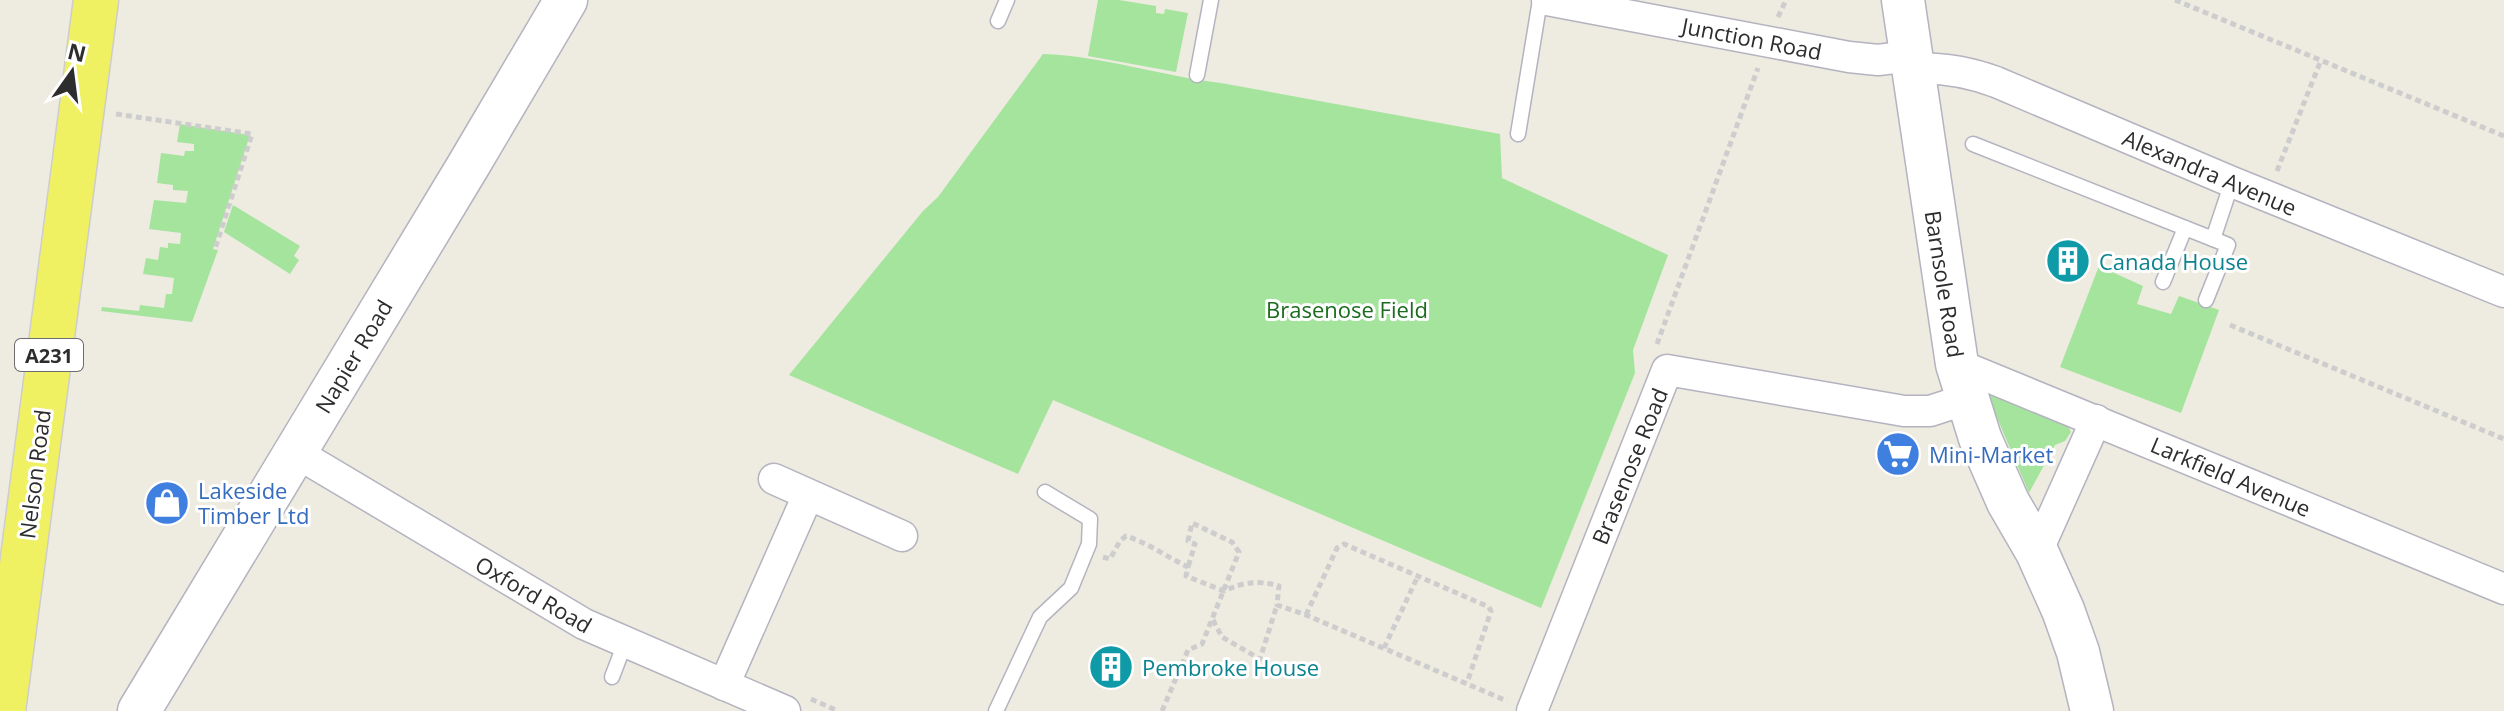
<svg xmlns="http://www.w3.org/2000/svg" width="2504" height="711" font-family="'Open Sans',sans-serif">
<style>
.green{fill:#a4e49d}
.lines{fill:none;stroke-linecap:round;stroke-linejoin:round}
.lane-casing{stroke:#b4b3c0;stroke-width:17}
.street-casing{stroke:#b4b3c0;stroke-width:33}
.secondary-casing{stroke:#b4b3c0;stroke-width:45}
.primary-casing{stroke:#cdcdcd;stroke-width:47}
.path{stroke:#cdcdcd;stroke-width:5;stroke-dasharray:6 4;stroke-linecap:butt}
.lane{stroke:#fff;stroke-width:14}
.street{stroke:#fff;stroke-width:30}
.secondary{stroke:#fff;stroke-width:42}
.primary{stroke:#eff162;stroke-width:44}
.labels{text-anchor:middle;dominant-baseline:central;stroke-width:6;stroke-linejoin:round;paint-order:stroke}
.shield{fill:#fff;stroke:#6c6c6c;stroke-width:2}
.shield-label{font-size:20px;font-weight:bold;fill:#2d2d2d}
.street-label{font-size:22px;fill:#2d2d2d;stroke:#fff}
.culture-label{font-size:22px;fill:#0d838f;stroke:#fff;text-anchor:start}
.park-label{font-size:22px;fill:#1b6c1e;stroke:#fff}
.shop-label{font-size:22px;fill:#366cbe;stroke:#fff;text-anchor:start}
</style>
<rect width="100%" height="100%" fill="#eeebe0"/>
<g class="green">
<path d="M1098 0H1119L1156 6V13L1164 14 1165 9 1188 13 1176 72 1088 56Z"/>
<path d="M1043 54C1103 56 1161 76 1221 83L1500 134 1502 178 1668 255 1633 350 1635 373 1541 608 1053 400 1018 474 789 375 923 211 938 197Z"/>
<path d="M180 124 250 135 213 249 218 250 192 322 101 311 102 307 139 311 140 305 164 308 166 294H172L174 278 143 274 146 258 158 260 160 247 168 248V243L180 244 181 233 149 229 154 200 186 203 188 191 173 190V185L157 183 161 153 184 156 185 151H194V144L177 142Z"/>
<path d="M233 205 300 246 294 256 299 260 290 274 224 232Z"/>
<path d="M2099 266 2143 286 2137 304 2171 314 2179 296 2219 310 2181 413 2060 367Z"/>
<path d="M1987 394 2065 420 2071 432 2065 441 2055 445 2029 493Z"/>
</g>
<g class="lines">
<g class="lane-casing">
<g id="lane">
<path d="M998 21 1007 0"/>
<path d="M1197 75 1211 0"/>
<path d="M1518 134 1540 0"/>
<path d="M1973 144 2213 239 2232 182"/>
<path d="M2163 282 2185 228"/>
<path d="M2206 300 2228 245 2213 239"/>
<path d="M612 677 625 643"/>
<path d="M996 711 1040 617 1071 588 1089 544 1090 519 1045 492"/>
</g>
</g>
<g class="street-casing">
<g id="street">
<path d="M1547 0 1849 57 1878 60 1911 56"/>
<path d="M1913 69C1943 67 1968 72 1996 82L2232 182 2504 292"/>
<path d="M1957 364 2504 589"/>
<path d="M295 452 584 624 785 711"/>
<path d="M774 479 902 536"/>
<path d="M2037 552 2096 420"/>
<path d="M724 685 808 495"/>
<path d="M1532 711 1667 370 1904 411H1930L1967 399"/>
</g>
</g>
<g class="secondary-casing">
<g id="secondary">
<path d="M1903 0 1957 364 1980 438 2008 502 2037 552 2063 610 2078 652 2092 711"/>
<path d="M139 711 468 166 566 0"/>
</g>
</g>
<g class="primary-casing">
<path id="primary" d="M3 711 96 0"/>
</g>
<g class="path">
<path d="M2175 0 2504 136"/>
<path d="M1778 17 1786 0"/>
<path d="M116 114 252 134 215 249"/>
<path d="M2277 171 2321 60"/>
<path d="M2230 325 2504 439"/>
<path d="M1657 344 1758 68"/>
<path d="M1103 557 1110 559 1120 541 1126 536C1148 543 1167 557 1188 567L1186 576 1224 591C1243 582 1259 580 1279 586L1277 605 1306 615 1507 701"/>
<path d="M1306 615 1337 548 1344 544 1489 607 1491 611 1467 683"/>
<path d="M1213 620 1222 637 1260 659 1277 605"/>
<path d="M1384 648 1418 576"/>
<path d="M811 699 838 711"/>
<path d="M1162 711 1188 650 1202 644 1239 552 1232 542 1192 523 1188 541 1195 544 1188 567"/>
</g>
<use href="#lane" class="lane"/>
<use href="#street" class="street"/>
<use href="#secondary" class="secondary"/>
<use href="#primary" class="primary"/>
</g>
<defs>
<g id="building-disc" transform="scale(2.3)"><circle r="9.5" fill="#0f9aa8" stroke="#fff"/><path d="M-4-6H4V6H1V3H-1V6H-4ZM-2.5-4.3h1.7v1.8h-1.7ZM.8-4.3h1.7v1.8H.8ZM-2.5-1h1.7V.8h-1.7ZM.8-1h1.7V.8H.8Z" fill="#fff"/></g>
<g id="supermarket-disc" transform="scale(2.3)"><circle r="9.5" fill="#3f7fe0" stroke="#fff"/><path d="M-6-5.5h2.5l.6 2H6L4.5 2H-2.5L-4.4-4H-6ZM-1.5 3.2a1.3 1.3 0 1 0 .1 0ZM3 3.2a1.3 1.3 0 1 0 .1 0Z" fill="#fff"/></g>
<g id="shop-disc" transform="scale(2.3)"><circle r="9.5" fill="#3f7fe0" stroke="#fff"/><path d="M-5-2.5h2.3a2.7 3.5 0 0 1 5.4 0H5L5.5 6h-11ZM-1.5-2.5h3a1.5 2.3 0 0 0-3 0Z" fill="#fff"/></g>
</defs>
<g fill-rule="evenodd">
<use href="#building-disc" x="2068" y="261"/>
<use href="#supermarket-disc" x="1898" y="454"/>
<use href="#shop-disc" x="167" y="503"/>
<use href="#building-disc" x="1111" y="667"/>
</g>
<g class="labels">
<rect class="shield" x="15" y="339" width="68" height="32" rx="6"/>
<g class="shield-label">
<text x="49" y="355">A231</text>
</g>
<g class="street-label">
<text transform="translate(1752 38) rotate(11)">Junction Road</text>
<text transform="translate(2210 172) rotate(23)">Alexandra Avenue</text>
<text transform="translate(1945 284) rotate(81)">Barnsole Road</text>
<text transform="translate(353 356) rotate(-59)">Napier Road</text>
<text transform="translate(1629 466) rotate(-68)">Brasenose Road</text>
<text transform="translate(34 474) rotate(-83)">Nelson Road</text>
<text transform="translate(2231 476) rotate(23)">Larkfield Avenue</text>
<text transform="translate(534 594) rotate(30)">Oxford Road</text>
</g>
<g class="culture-label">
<text x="2099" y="261">Canada House</text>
<text x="1142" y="667">Pembroke House</text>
</g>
<g class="park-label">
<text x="1347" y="309">Brasenose Field</text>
</g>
<g class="shop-label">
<text x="1929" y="454">Mini-Market</text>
<text x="198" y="490">Lakeside<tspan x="198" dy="25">Timber Ltd</tspan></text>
</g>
</g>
<g transform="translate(72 72) rotate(14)" stroke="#ffffff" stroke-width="6" paint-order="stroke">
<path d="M0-6L14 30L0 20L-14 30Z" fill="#2d2d2d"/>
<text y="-12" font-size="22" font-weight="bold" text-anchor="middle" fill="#2d2d2d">N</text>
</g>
</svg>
